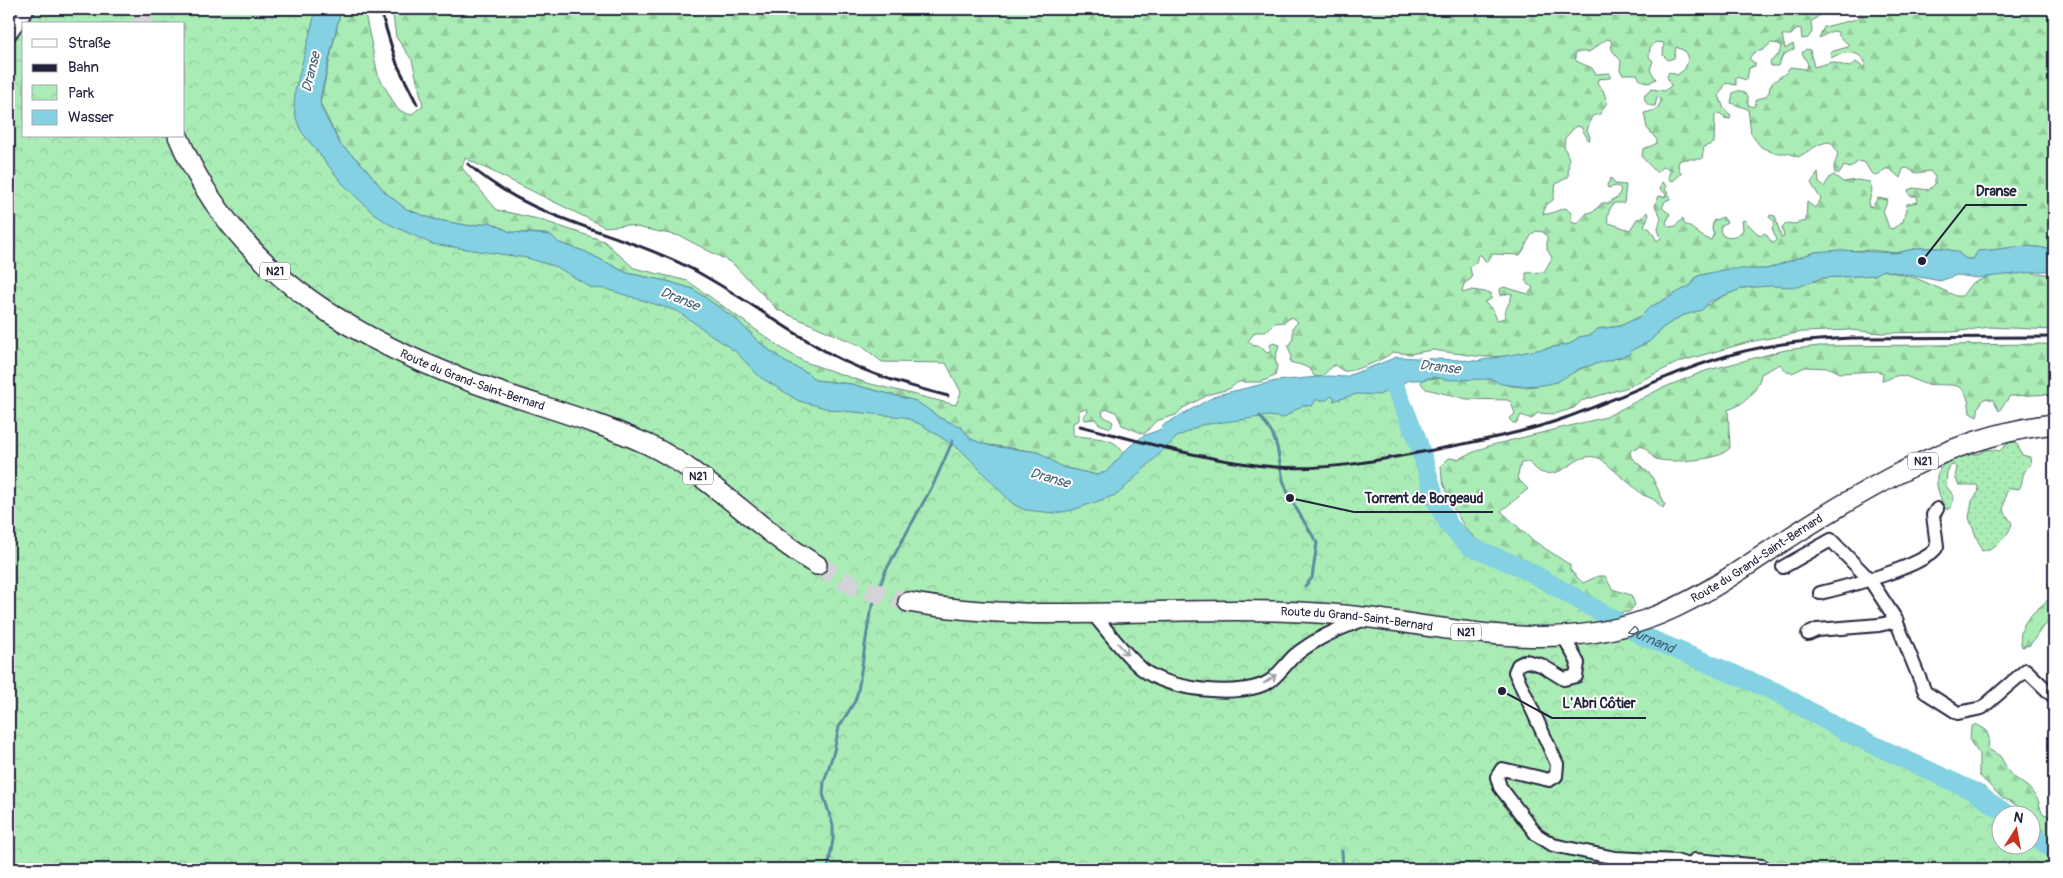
<svg xmlns="http://www.w3.org/2000/svg" width="2063" height="878" font-family="Pangolin,sans-serif">
<style>
.grass{fill:url(#grass-dots);stroke:#668778}
.forest{fill:url(#forest-firs);stroke:#668778;fill-rule:evenodd}
.park{fill:url(#park-crowns);stroke:#668778;fill-rule:evenodd}
.water{fill:#83d1e2;stroke:#5c8b9f}
.lines{fill:none;stroke-linecap:round;stroke-linejoin:round}
.stream{stroke:#5c8b9f;stroke-width:3}
.river{stroke:#83d1e2;stroke-width:19}
.primary-tunnel{stroke:#d3d3d8;stroke-width:19;stroke-dasharray:19 9;stroke-linecap:butt}
.minor-casing{stroke:#22223b;stroke-width:16}
.primary-casing{stroke:#22223b;stroke-width:22}
.minor{stroke:#fff;stroke-width:12}
.primary{stroke:#fff;stroke-width:19}
.rail{stroke:#22223b;stroke-width:3}
.oneway{stroke:#9c9ca7}
.labels{text-anchor:middle;dominant-baseline:central;stroke-width:4;stroke-linejoin:round;paint-order:stroke}
.shield{fill:#fff;stroke:#646476;stroke-width:1}
.shield-label{font-size:11px;font-weight:bold;fill:#22223b}
.street-label{font-size:12px;fill:#22223b;stroke:#fff}
.water-label{font-size:14px;font-style:italic;fill:#445f75;stroke:#fff}
.leader{fill:none;stroke:#22223b;stroke-width:2}
.callout-dot{fill:#22223b;stroke:#fff;stroke-width:2}
.callout-label{font-size:14px;text-anchor:middle;font-weight:bold;fill:#22223b;stroke:#fff;stroke-width:4;stroke-linejoin:round;paint-order:stroke}
</style>
<defs>
<pattern id="grass-dots" width="8" height="8" patternUnits="userSpaceOnUse" patternTransform="scale(1.25)"><rect width="8" height="8" fill="#aaecb6"/><path d="M2 2h.1M6 6h.1" fill="none" stroke="#92ca9d" stroke-width="1.8" stroke-linecap="round"/></pattern>
<pattern id="forest-firs" width="22" height="20" patternUnits="userSpaceOnUse" patternTransform="scale(1.25)"><rect width="22" height="20" fill="#aaecb6"/><path d="M5 1l3.5 6h-7zM16 11l3.5 6h-7z" fill="#92ca9d"/></pattern>
<pattern id="park-crowns" width="20" height="18" patternUnits="userSpaceOnUse" patternTransform="scale(1.25)"><rect width="20" height="18" fill="#aaecb6"/><path d="M2 6a3 3 0 1 1 6 0M12 15a3 3 0 1 1 6 0" fill="none" stroke="#92ca9d"/></pattern>
</defs>
<rect width="100%" height="100%" fill="#fff"/>
<filter id="ink" filterUnits="userSpaceOnUse"><feTurbulence type="fractalNoise" baseFrequency=".02" numOctaves="2"/><feDisplacementMap in="SourceGraphic" scale="10" xChannelSelector="R" yChannelSelector="G"/><feConvolveMatrix kernelMatrix="1 2 1 2 8 2 1 2 1" color-interpolation-filters="sRGB"/></filter>
<g filter="url(#ink)">
<path class="grass" d="M2010 442H2016L2022 455 2030 457 2031 464C2019 475 2025 480 2019 489L2011 488 2006 493 2003 510 2012 523C2010 535 1994 550 1982 551L1969 518 1972 501 1979 491 1977 485H1959L1955 477 1957 468 1954 465 1950 466 1947 472 1946 486 1954 496 1952 506 1947 510C1942 505 1941 499 1939 493 1929 464 1953 456 1977 454 1981 454 1983 450 1987 450 1990 449 1995 450 1999 451Z"/>
<g class="forest">
<path d="M341 9H364L378 75 398 110 411 115 423 105 412 60 396 37 392 9H1835L1834 15 1821 14 1811 22 1812 32 1808 38 1802 39 1801 29 1798 28 1791 35H1782L1785 49 1793 44 1794 47V49L1783 55 1778 66H1771L1770 62 1779 54 1781 47 1779 44 1771 43 1763 50 1753 53 1749 59 1755 63V66L1749 68 1747 80 1736 77V85L1726 83 1719 95 1724 109 1731 115 1730 119 1724 118 1720 113 1715 115 1714 143 1704 147 1702 159H1684L1679 161 1678 166 1681 174 1673 181 1670 180 1668 177 1671 169 1662 167 1657 173 1642 157 1643 149 1656 144 1657 140 1647 128 1644 113 1656 110 1661 102 1660 98 1657 97 1655 106C1647 106 1646 104 1644 96L1652 89 1664 91 1671 86 1667 76 1669 72 1677 75 1685 69 1688 59 1685 51 1676 47 1674 58 1668 60 1663 55 1664 43 1656 42 1650 47 1649 57 1653 61 1650 70 1656 79 1649 83 1640 80 1637 74H1622L1620 70 1621 61 1612 50 1611 40 1607 39 1589 52H1576L1575 56 1576 61 1592 68 1596 74 1610 73V78L1598 79 1597 83 1603 90 1607 102 1600 114 1592 116 1587 130 1590 137 1589 141 1581 127 1576 126 1565 138 1564 146 1569 159 1568 177 1556 184 1553 200 1546 205 1543 214C1551 215 1558 209 1566 208L1571 213V222L1577 224 1587 213 1594 211 1602 203H1611L1613 199 1618 198 1621 189 1617 186 1608 188 1607 185 1611 178 1615 184 1626 185 1624 203H1614C1610 208 1605 217 1609 223L1630 230 1637 219 1642 218 1647 212 1649 215 1644 226 1650 229 1657 241 1661 238 1658 229 1661 217 1655 206 1659 196 1665 197 1666 194 1660 189 1662 182 1667 186 1665 189 1670 196V199L1665 201 1662 208 1670 214 1666 223 1669 227 1676 226 1683 218 1684 224C1695 228 1699 237 1711 240L1714 233 1712 230 1713 221 1723 217 1727 222 1721 226 1720 230 1722 235C1730 238 1737 237 1743 230L1742 221 1744 220 1760 236 1765 233 1773 244 1776 240 1772 228 1775 222 1769 217 1770 215 1775 216 1781 237H1784L1782 228 1787 223 1794 224 1806 221 1807 202 1815 208 1821 199 1811 183 1818 173 1819 183 1824 187 1830 177 1834 175 1843 182 1857 180 1870 182 1872 190 1868 206 1872 207 1878 198 1888 200 1883 211 1889 228 1892 229 1903 222 1907 204 1918 202 1917 196H1910L1908 190 1913 188 1929 190 1935 184V177L1930 171 1916 173 1907 168 1903 169 1900 178 1890 169H1885L1878 176 1871 173 1865 163 1859 161 1850 168 1844 166 1840 173H1835C1830 160 1846 158 1830 142 1819 142 1808 152 1798 157L1788 153H1774L1761 147 1751 134 1748 109 1731 103 1733 93C1739 89 1744 91 1748 96V105L1754 107 1757 99 1765 97 1769 92C1770 78 1784 79 1790 67L1806 69 1808 64 1802 53 1806 49 1810 50 1814 67 1832 62 1849 67 1856 62 1864 68 1865 61C1856 49 1842 52 1831 58L1830 52 1848 47V44L1839 36 1838 32 1832 31 1819 38 1824 27 1857 19 1860 16V9H2054V251C2025 241 2007 250 1978 251L1973 259H1966L1957 252 1943 248H1919L1896 253 1871 250 1815 252 1767 269 1723 270 1701 275 1696 277 1692 285 1649 308 1641 316 1620 326 1598 329 1591 335 1579 337 1570 344 1509 356 1484 357 1432 350 1410 354 1392 352C1388 358 1351 373 1344 371 1341 370 1337 366 1334 365L1321 377 1314 376C1311 365 1298 365 1290 362L1291 355 1288 346 1293 339V327L1298 322 1291 317 1285 322 1274 323 1266 332H1255L1248 341 1254 346H1260L1267 353 1270 352V345L1273 343 1279 345 1275 359 1277 366 1275 376 1261 382H1238L1229 389 1210 394 1183 408 1176 415 1156 421 1144 434 1122 425 1116 412 1108 409 1102 411 1103 416 1113 422 1111 428 1099 424 1095 419 1085 420 1083 416 1088 412 1087 409 1079 410V420L1073 423V435C1088 439 1118 435 1123 454L1107 471 1097 475 1062 467 1038 452 983 444 971 439 961 427 940 418 916 401 851 384 815 380 808 373 785 362 759 342 737 320 693 289 667 281 627 273 584 251 559 243 547 234 510 232 490 222 471 226 433 219 406 209 385 192 364 166 340 144 320 103ZM465 158 605 227 626 225 680 236 732 263 778 310 863 347 882 362 946 363 961 392 956 405 867 383 805 362 784 350 688 281 634 268 604 241 538 219 497 210 462 168ZM1536 231 1543 232 1547 236V249L1552 258 1544 272 1526 273V282L1533 288 1528 294 1504 287 1500 289 1501 296 1509 293 1512 294C1511 302 1504 309 1505 318L1497 320 1493 310 1484 302 1491 299V293L1472 290 1463 293 1462 291 1464 284 1472 278 1470 267 1476 262 1478 255H1481L1486 262 1493 254 1520 255C1526 248 1528 236 1536 231Z"/>
<path d="M1883 270 1916 278 1956 296H1962L1971 284 1990 276 2026 272 2054 275V330L1990 327 1953 332 1880 333 1850 330 1803 332 1749 342 1696 357 1679 362 1628 387 1581 401 1574 408 1555 414 1537 413 1532 419 1521 415 1517 423H1513L1509 419 1515 414 1511 402 1507 400 1467 399 1426 389 1421 383 1422 380C1429 377 1480 378 1490 379 1498 380 1504 385 1512 386 1540 390 1557 380 1581 369 1593 362 1614 360 1628 355L1631 350 1650 341 1662 328 1681 316 1697 311 1725 295 1743 288 1817 281 1822 278 1875 275Z"/>
<path d="M2054 344V394L2010 396 1999 411 1993 400 1985 398 1979 406 1977 417 1970 413C1967 377 1953 387 1926 384 1917 383 1906 373 1896 376 1891 377 1888 380 1882 381L1883 374 1878 371 1840 373 1830 368 1805 367 1792 373 1787 372 1780 364 1761 374C1758 392 1745 404 1728 410L1730 448C1726 451 1721 455 1716 456 1706 460 1663 464 1654 458 1648 453 1648 448 1640 446L1630 451 1631 457 1651 475 1665 504 1663 508 1653 499 1643 495 1601 459C1577 448 1567 478 1543 473 1537 472 1533 465 1528 462L1521 463 1517 478 1528 489 1501 511 1531 539 1570 565V570L1583 583 1598 576H1605L1612 589 1631 595 1635 605 1629 612 1611 613 1598 607 1577 590 1553 575 1479 542 1465 528 1451 504 1442 480 1441 466 1449 458 1458 459 1488 446 1606 417 1660 389 1705 371 1785 350 1819 346Z"/>
<path d="M2054 577V618L2042 628 2030 645 2022 647C2014 623 2038 610 2052 596L2049 584Z"/>
<path d="M1976 724 1986 730 1989 738 1988 749 2000 756 2010 774 2029 788 2038 800 2042 813 2049 816 2054 813V837L2046 835 2036 819 2010 801 2002 798 1979 775V754L1970 741 1971 727Z"/>
</g>
<path class="park" d="M9 9H332L306 111 372 189 445 236 538 241 683 306 795 394 909 414 1063 496 1176 435 1205 415 1381 377 1406 396 1437 507 1471 550 1566 587 1606 620 1697 663 1735 672 1819 710 1841 731 1984 787 2015 815 2000 816V846H2030L2031 829 2041 838 2054 844V869H9ZM24 24H184V136H24Z"/>
<path class="water" d="M316 9H341L320 98 321 108 340 144 364 166 385 192 406 209 433 219 471 226 490 222 510 232 551 235 559 243 584 251 627 273 667 281 693 289 737 320 759 342 785 362 808 373 815 380 851 384 916 401 940 418 961 427 971 439 990 446 1038 452 1062 467 1097 475 1107 471 1130 446 1143 436 1159 430 1165 424 1217 395 1276 381 1328 376 1345 377 1397 357 1477 361 1570 344 1579 337 1591 335 1598 329 1620 326 1641 316 1649 308 1691 285 1696 277 1701 275 1729 269H1767L1815 252 1839 250 1896 253 1919 248H1943L1957 252 1966 259H1973L1978 251C2007 250 2025 241 2054 251V270L1977 278 1957 275 1940 281 1883 270 1875 275 1822 278 1798 287 1769 286 1743 288 1709 302 1702 310 1681 316 1662 328 1650 341 1632 350 1628 355 1581 368 1557 382 1544 385 1517 386 1501 384 1491 379 1450 380 1432 377 1422 380H1409L1379 395 1357 394 1333 401 1335 398 1331 396 1327 400H1316L1312 406 1303 405 1283 418 1269 416 1201 425 1177 437 1118 494 1073 510 1055 513 1025 510 1013 504 962 451 922 425 904 417 833 410 799 401 760 377 736 352 677 311 606 289 592 288 557 267 527 258 432 244 389 224 373 213 343 184 301 131 296 118 294 107 295 91Z"/>
<g class="lines">
<g class="stream">
<path d="M1260 416 1273 435 1277 447 1283 480 1290 498 1317 543 1312 578 1305 586"/>
<path d="M1342 851 1343 869"/>
<path d="M828 869 833 839V825L823 794 824 782 834 751 839 727 855 701 858 691 870 613 885 572 934 483 953 440"/>
</g>
<g class="river">
<path id="s1" d="M1388 371 1416 436 1437 503 1449 525 1469 546 1523 568 1641 635 1776 692 1846 732 1973 791 2010 816"/>
<path d="M2030 833 2054 850"/>
</g>
<g class="primary-tunnel">
<path d="M142 9 144 24"/>
<path d="M817 565 856 587 908 602"/>
</g>
<g class="minor-casing">
<g id="minor">
<path d="M9 35 28 9"/>
<path d="M1783 567 1831 540 1870 580 1895 618 1925 692 1958 713 1982 708 2026 670 2054 697"/>
<path d="M1820 593C1841 588 1931 565 1937 546L1933 515 1937 509"/>
<path d="M1091 612C1108 631 1123 653 1142 669 1166 690 1243 699 1270 681 1279 674 1286 664 1294 656 1316 638 1338 629 1365 619"/>
<path d="M1808 634 1817 630 1879 625 1897 621"/>
<path d="M1564 637 1578 663 1576 676 1564 679 1541 665 1526 661 1518 665 1515 672 1557 764 1556 776 1549 780 1502 769 1497 777 1500 787 1537 835 1553 845 1615 858 1676 861 1701 869"/>
<path d="M1690 865 1695 860 1762 866 1767 869"/>
</g>
</g>
<g class="primary-casing">
<g id="primary">
<path id="s2" d="M178 136C236 276 363 346 500 392 550 409 601 423 649 445 711 475 758 530 817 565"/>
<path id="s3" d="M908 602C1029 624 1153 607 1275 611 1307 612 1339 614 1371 618 1462 630 1555 652 1645 620 1694 603 1738 572 1781 543 1866 488 1951 436 2054 424"/>
</g>
</g>
<use href="#minor" class="minor"/>
<use href="#primary" class="primary"/>
<g class="rail">
<path d="M380 9 397 64 417 104"/>
<path d="M468 164C532 221 612 229 686 266 738 292 783 329 834 356 870 375 909 386 948 396"/>
<path d="M1080 426C1144 442 1210 462 1275 467 1329 471 1381 460 1433 450 1478 441 1523 433 1565 418 1623 397 1678 369 1737 353 1774 343 1813 340 1851 338L2054 337"/>
</g>
</g>
<defs><path id="oneway-shaft" d="M-6 0H5M1.5-3L5.5 0L1.5 3" fill="none" stroke-width="1.6" stroke-linecap="round" stroke-linejoin="round" transform="scale(1.25)"/></defs>
<g class="oneway">
<use href="#oneway-shaft" transform="translate(1123 649) rotate(49)"/>
<use href="#oneway-shaft" transform="translate(1270 679) rotate(-36)"/>
</g>
</g>
<g class="labels">
<g class="shield">
<rect x="260" y="262.5" width="30" height="17" rx="4"/>
<rect x="1908" y="452.5" width="30" height="17" rx="4"/>
<rect x="683" y="467.5" width="30" height="17" rx="4"/>
<rect x="1451" y="623.5" width="30" height="17" rx="4"/>
</g>
<g class="shield-label">
<text x="275" y="271">N21</text>
<text x="1923" y="461">N21</text>
<text x="698" y="476">N21</text>
<text x="1466" y="632">N21</text>
</g>
<g class="street-label">
<text stroke="none"><textPath href="#s2" startOffset="395">Route du Grand-Saint-Bernard</textPath></text>
<text stroke="none"><textPath href="#s3" startOffset="869">Route du Grand-Saint-Bernard</textPath></text>
<text stroke="none"><textPath href="#s3" startOffset="450">Route du Grand-Saint-Bernard</textPath></text>
</g>
<g class="water-label">
<text transform="translate(311 72) rotate(-76)">Dranse</text>
<text transform="translate(680 299) rotate(22)">Dranse</text>
<text transform="translate(1440 367) rotate(6)">Dranse</text>
<text transform="translate(1050 478) rotate(16)">Dranse</text>
<text stroke="none"><textPath href="#s1" startOffset="400">Durnand</textPath></text>
</g>
</g>
<path class="leader" d="M1922 261L1966 205H2027M1290 498L1354 512H1493M1502 691L1552 718H1646"/>
<g class="callout-dot">
<circle cx="1922" cy="261" r="5"/>
<circle cx="1290" cy="498" r="5"/>
<circle cx="1502" cy="691" r="5"/>
</g>
<g class="callout-label">
<text x="1996" y="196">Dranse</text>
<text x="1424" y="503">Torrent de Borgeaud</text>
<text x="1599" y="708">L'Abri Côtier</text>
</g>
<rect width="2063" height="878" fill="none" stroke="#fff" stroke-width="30"/>
<rect x="15" y="15" width="2033" height="848" fill="none" stroke="#22223b" stroke-width="2" filter="url(#ink)"/>
<rect x="22" y="22" width="162" height="115" fill="#ffffff" stroke="#a7a7b1"/>
<rect x="32" y="39" width="25" height="8" fill="#ffffff" stroke="#a7a7b1"/>
<text x="68" y="48" font-size="15" fill="#22223b">Straße</text>
<rect x="32" y="64" width="25" height="8" fill="#22223b" stroke="#a7a7b1"/>
<text x="68" y="72" font-size="15" fill="#22223b">Bahn</text>
<rect x="32" y="85" width="25" height="15" fill="url(#park-crowns)" stroke="#a7a7b1"/>
<text x="68" y="98" font-size="15" fill="#22223b">Park</text>
<rect x="32" y="110" width="25" height="15" fill="#83d1e2" stroke="#a7a7b1"/>
<text x="68" y="122" font-size="15" fill="#22223b">Wasser</text>
<g transform="translate(2016 830) rotate(11)"><circle r="24" fill="#ffffff" stroke="#a7a7b1"/>
<path d="M0-4L9 19L0 12L-9 19Z" fill="#c8321e"/>
<text y="-8" font-size="14" font-weight="bold" text-anchor="middle" fill="#22223b">N</text>
</g>
</svg>
